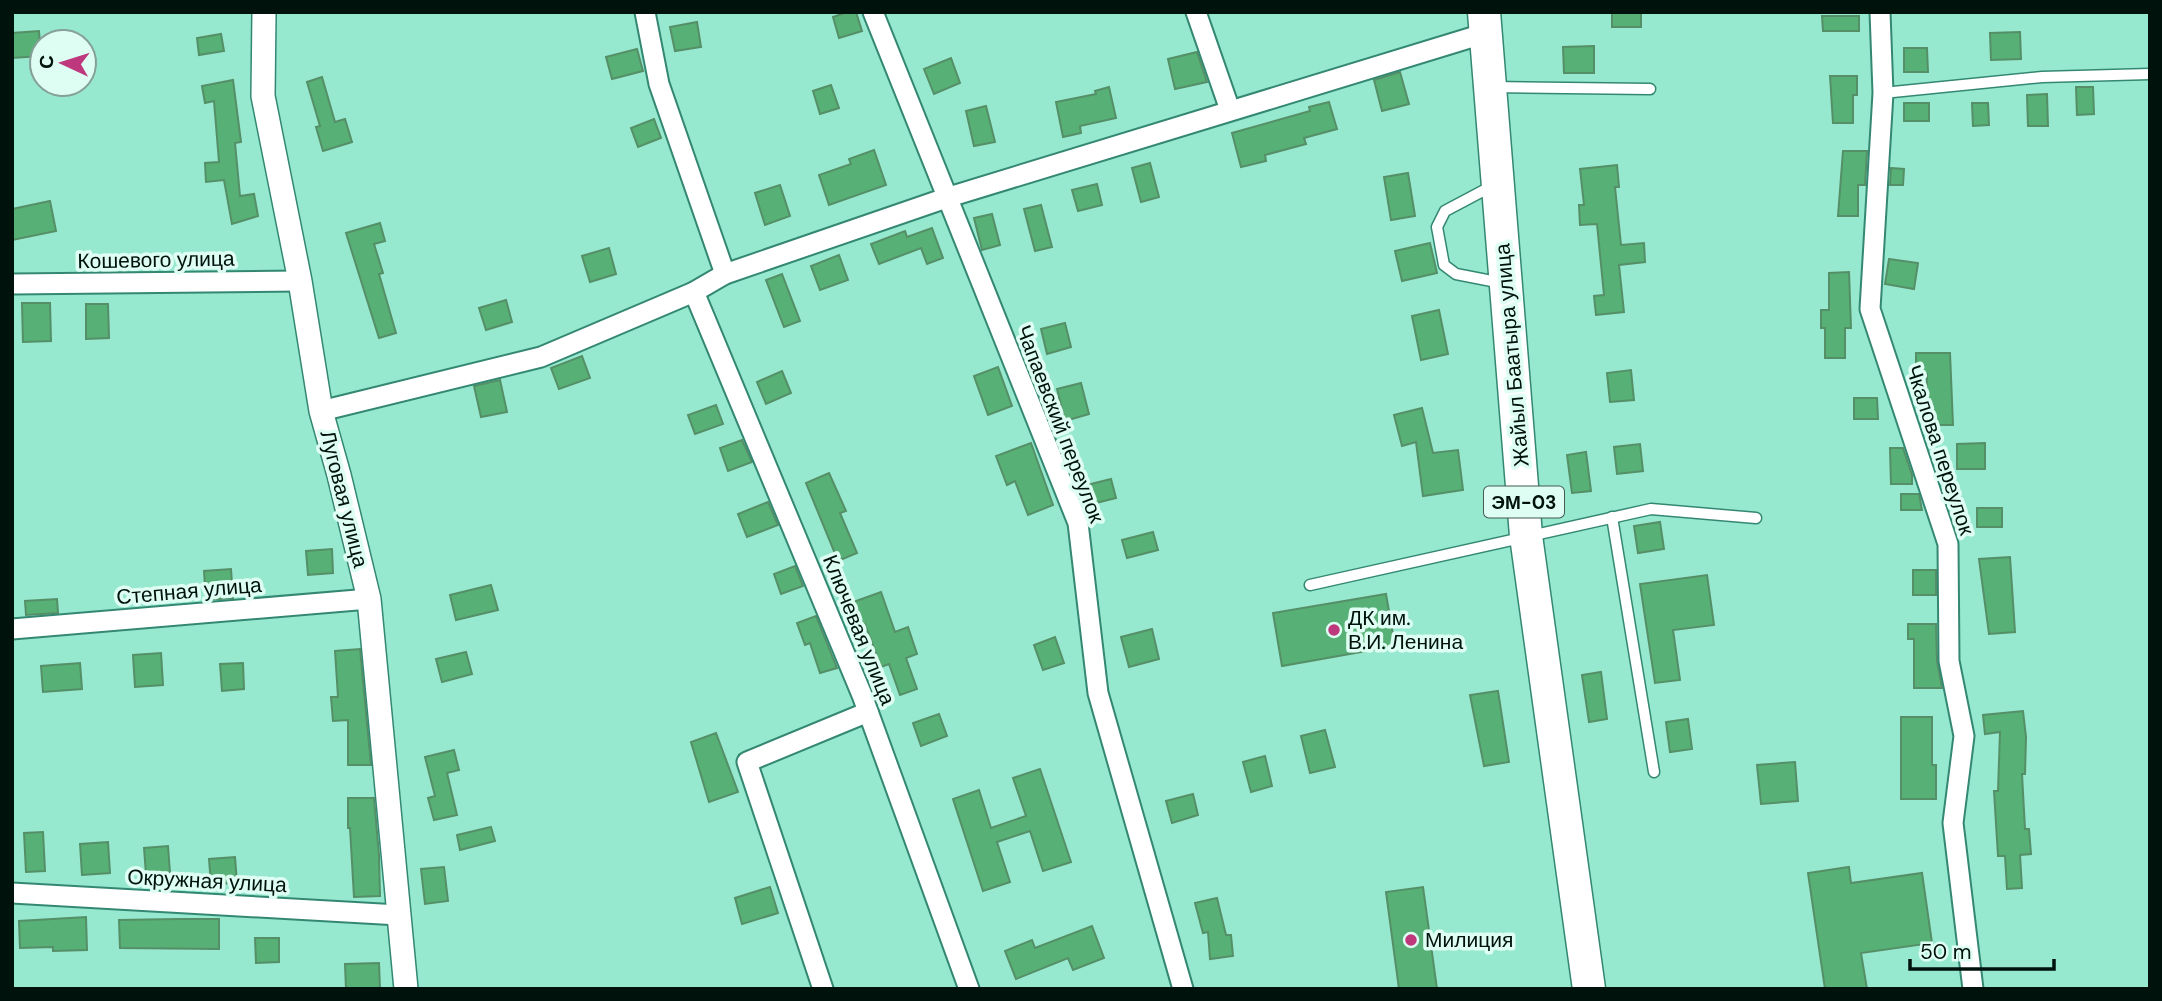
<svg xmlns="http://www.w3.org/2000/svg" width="2162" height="1001" font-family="'DM Sans',sans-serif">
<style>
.building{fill:#57b176;stroke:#558f67;stroke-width:2}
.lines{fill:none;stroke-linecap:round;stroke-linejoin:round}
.service-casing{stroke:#348872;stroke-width:13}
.minor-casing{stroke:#348872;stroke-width:23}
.tertiary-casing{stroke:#348872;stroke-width:26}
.trunk-casing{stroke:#348872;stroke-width:35}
.service{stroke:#fff;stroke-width:10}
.minor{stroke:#fff;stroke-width:19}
.tertiary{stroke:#fff;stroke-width:23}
.trunk{stroke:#fff;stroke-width:32}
.poi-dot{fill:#bd387c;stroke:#dffef3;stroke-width:2.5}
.labels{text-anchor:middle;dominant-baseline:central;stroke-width:7;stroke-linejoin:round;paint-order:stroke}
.shield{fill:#dffef3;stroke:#435951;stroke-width:2}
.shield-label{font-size:19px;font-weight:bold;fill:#00120c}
.street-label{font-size:21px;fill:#00120c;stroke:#dffef3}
.poi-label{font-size:21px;fill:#00120c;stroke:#dffef3;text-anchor:start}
</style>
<rect width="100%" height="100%" fill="#96e8cf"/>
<g class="building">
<path d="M848 12H856L862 31 839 38 833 17Z"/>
<rect x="1612" y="12" width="29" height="15"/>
<path d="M1822 16H1859V31H1823Z"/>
<path d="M697 22 701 47 675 51 670 27Z"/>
<path d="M39 31 41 56 12 58V33Z"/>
<path d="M2020 32 2021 59 1991 60 1990 33Z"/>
<path d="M221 34 224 51 199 55 197 38Z"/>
<path d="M1594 46V73H1564L1563 47Z"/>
<path d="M1904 48H1927L1928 72H1904Z"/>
<path d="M637 49 643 71 612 79 606 57Z"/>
<path d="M1197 52 1207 82 1175 89 1168 59Z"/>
<path d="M951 58 960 83 934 94 924 69Z"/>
<path d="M1400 72 1409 104 1382 111 1374 80Z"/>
<path d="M1830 76H1857V95H1853V123H1833Z"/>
<path d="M322 77 335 122 345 119 352 142 323 151 316 127 320 126 307 82Z"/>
<path d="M233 80 241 142 235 143 240 196 254 194 258 216 232 224 224 180 206 182 205 163 219 162 214 101 205 103 202 86Z"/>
<path d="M831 85 839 108 820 114 813 91Z"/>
<path d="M1109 87 1116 118 1080 126 1081 133 1063 137 1056 102 1096 94 1095 91Z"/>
<path d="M2076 87H2093L2094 114 2077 115Z"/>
<path d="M2047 94 2048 126H2028L2027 95Z"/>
<path d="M1329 102 1337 129 1304 138 1306 144 1265 155 1266 161 1241 167 1232 133 1310 111 1309 107Z"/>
<rect x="1904" y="103" width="25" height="18"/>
<path d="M1972 103H1988L1989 125 1973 126Z"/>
<path d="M986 106 995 142 974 146 966 111Z"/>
<path d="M654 119 661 138 638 147 631 128Z"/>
<path d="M874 150 886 185 829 205 819 175 851 164 849 159Z"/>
<path d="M1843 151H1867L1865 185H1858V216H1838Z"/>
<path d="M1150 163 1159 197 1141 202 1132 168Z"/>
<path d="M1617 165 1619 187H1615L1621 245 1644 243 1645 262 1619 265 1624 312 1596 315 1594 296 1604 295 1597 224 1580 225 1579 205H1584L1580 169Z"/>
<path d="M1891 168 1904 169 1903 185H1890Z"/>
<path d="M1408 173 1415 216 1391 220 1384 177Z"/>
<path d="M1097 184 1102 205 1078 211 1072 190Z"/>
<path d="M780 185 790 216 765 225 755 193Z"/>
<path d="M50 201 56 231 12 240V209Z"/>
<path d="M1041 205 1052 247 1035 251 1024 209Z"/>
<path d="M992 214 1000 245 982 250 974 218Z"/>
<path d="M380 223 385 241 374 244 383 273 379 274 396 333 379 338 346 233Z"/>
<path d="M932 228 943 258 927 264 921 248 879 264 871 244 905 231 907 237Z"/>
<path d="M1430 243 1437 273 1402 281 1395 251Z"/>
<path d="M609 248 616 274 590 282 582 256Z"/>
<path d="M839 255 848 280 820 290 811 266Z"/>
<path d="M1889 259 1918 263 1914 289 1885 284Z"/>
<path d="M1849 272 1851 328H1845V358H1825V328H1821V310H1829V273Z"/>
<path d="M782 274 800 321 784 327 766 280Z"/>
<path d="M506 300 512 322 486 330 479 308Z"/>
<path d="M22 303H50L51 341 23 342Z"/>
<path d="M86 304H108L109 338 86 339Z"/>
<path d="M1439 310 1448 354 1421 360 1412 316Z"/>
<path d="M1065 323 1071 347 1047 354 1041 329Z"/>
<path d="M1916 353H1950L1953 425H1926L1927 374H1916Z"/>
<path d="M582 356 590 378 559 389 551 368Z"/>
<path d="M998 367 1012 406 988 415 974 376Z"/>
<path d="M1631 370 1634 400 1610 402 1607 373Z"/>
<path d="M782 371 791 393 766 404 757 382Z"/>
<path d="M500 380 507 412 481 417 474 386Z"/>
<path d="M1081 383 1089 414 1065 421 1057 389Z"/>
<path d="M1854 398H1877L1878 419H1854Z"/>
<path d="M716 405 723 424 695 434 688 415Z"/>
<path d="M1422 408 1433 453 1458 450 1463 490 1423 496 1416 442 1402 446 1394 415Z"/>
<path d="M742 440 752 462 728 471 720 448Z"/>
<path d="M1031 443 1053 505 1028 515 1015 481 1007 485 996 456Z"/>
<path d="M1985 443V469H1957V444Z"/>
<path d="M1640 444 1643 471 1617 474 1614 447Z"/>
<path d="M1890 448H1903L1912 475V484H1891Z"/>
<path d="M1586 452 1591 491 1572 493 1567 455Z"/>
<path d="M829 473 846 511 840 513 857 553 838 561 806 483Z"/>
<path d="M1111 479 1116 498 1092 504 1087 485Z"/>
<path d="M1901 494H1919L1922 510H1901Z"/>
<path d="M768 502 778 525 747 537 738 514Z"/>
<rect x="1977" y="508" width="25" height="19"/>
<path d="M1660 522 1664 549 1638 553 1634 526Z"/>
<path d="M1153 532 1158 550 1127 558 1122 540Z"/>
<path d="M332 549 333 573 308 575 306 551Z"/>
<path d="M2010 557 2015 632 1989 634 1979 559Z"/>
<path d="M795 566 803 586 781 594 774 574Z"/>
<path d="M231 569 233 598 206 600 204 571Z"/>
<rect x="1913" y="570" width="23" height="25"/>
<path d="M1707 575 1714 625 1673 630 1680 680 1655 683 1640 584Z"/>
<path d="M491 585 498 610 456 620 450 595Z"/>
<path d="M881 592 895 632 908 627 917 654 906 658 917 689 900 695 889 664 881 667 865 624 862 625 853 602Z"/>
<path d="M1386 594 1395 646 1282 666 1273 613Z"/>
<path d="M57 599 58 613 26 615 25 601Z"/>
<path d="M816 616 837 668 820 673 810 643 805 645 797 623Z"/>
<path d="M1908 624H1936L1937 661 1942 688H1914V639H1908Z"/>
<path d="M1152 629 1159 659 1129 667 1121 637Z"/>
<path d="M1055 637 1064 663 1043 670 1034 645Z"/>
<path d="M360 649 371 765H348V720L333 721 331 697H338L335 651Z"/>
<path d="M466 652 472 674 442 682 436 659Z"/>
<path d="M161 653 163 685 135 687 133 655Z"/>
<path d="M80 663 82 689 43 692 41 666Z"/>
<path d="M243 663 244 689 222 691 220 664Z"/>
<path d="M1601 672 1607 719 1589 722 1582 675Z"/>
<path d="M1498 691 1509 762 1484 766 1470 695Z"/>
<path d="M2023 711 2026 737 2025 774H2022L2025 829H2029L2031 854 2020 855 2022 888 2007 889 2005 856H1998L1994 791H1998L2000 732 1985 734 1983 715Z"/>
<path d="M939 714 947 736 921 746 913 723Z"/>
<path d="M1901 717H1932V765H1936V799H1901Z"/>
<path d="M1688 719 1692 749 1670 752 1666 722Z"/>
<path d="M1325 730 1335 767 1310 773 1301 736Z"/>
<path d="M716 733 738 792 709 802 691 742Z"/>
<path d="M454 750 459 770 447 773 457 815 434 820 428 798 435 796 425 757Z"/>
<path d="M1265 756 1272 786 1251 792 1243 762Z"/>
<path d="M1795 762 1798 801 1761 804 1757 765Z"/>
<path d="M1040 769 1071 862 1043 871 1030 831 997 842 1010 882 983 891 953 799 979 790 991 828 1026 816 1013 778Z"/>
<path d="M1193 794 1198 815 1172 823 1166 801Z"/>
<path d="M348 798H374L379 855 380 896 354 897 350 828H348Z"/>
<path d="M491 827 495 841 460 850 457 835Z"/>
<path d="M43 832 45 871 26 872 24 833Z"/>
<path d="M108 842 110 873 82 875 80 844Z"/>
<path d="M168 846 170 873 146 874 144 848Z"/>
<path d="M235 857 237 883 211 884 209 859Z"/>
<path d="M444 867 448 901 425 904 421 869Z"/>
<path d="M1849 867 1851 883 1922 873 1932 943 1861 953 1867 989H1825L1808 873Z"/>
<path d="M770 887 778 913 742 924 735 898Z"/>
<path d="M1423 887 1437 989H1399L1386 892Z"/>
<path d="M1217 898 1226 935H1231L1233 956 1210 959 1208 932 1203 933 1195 903Z"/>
<path d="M86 917 87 950 53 951V947L20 948 19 921Z"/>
<path d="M178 919H219V949L120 948 119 920Z"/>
<path d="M1092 926 1104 958 1073 970 1068 958 1016 979 1005 951 1032 940 1035 948Z"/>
<path d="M255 938H279V962L256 963Z"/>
<path d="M379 963 380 989H346L345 964Z"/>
</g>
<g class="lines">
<g class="service-casing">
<g id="service">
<path d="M1493 87 1650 89"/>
<path d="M1883 93 2042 77 2150 74"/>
<path d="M1494 185 1445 211 1437 227 1444 265 1456 274 1502 283"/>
<path d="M1612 517 1654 772"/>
<path d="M1310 585 1651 509 1756 518"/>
</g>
</g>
<g class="minor-casing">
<g id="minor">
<path d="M645 12 659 84 725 274"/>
<path d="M873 12 1078 523 1098 693 1183 989"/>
<path d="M1196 12 1230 110"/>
<path d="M1880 12 1883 93 1870 309 1948 544 1949 661 1964 736 1953 823 1973 989"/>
<path d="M12 284 300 281"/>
<path d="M694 292 862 695 969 989"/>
<path d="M321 411 541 357 694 292 725 274 949 197 1486 33"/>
<path d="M12 629 369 599"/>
<path d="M12 893 399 915"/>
<path d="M823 989 747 762 868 712"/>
</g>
</g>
<g class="tertiary-casing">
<path id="tertiary" d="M264 12 263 96 300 281 321 411 339 475 369 599 406 989"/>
</g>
<g class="trunk-casing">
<path id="trunk" d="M1484 12 1526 536 1589 989"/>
</g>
<use href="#service" class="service"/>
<use href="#minor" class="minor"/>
<use href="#tertiary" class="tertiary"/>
<use href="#trunk" class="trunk"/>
</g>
<g class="poi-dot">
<circle cx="1334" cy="630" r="7"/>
<circle cx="1411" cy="940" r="7"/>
</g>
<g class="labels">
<rect class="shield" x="1484" y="486.5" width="80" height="31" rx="5"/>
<g class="shield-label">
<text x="1524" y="502">ЭМ-03</text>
</g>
<g class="street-label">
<text transform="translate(156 260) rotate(-1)">Кошевого улица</text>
<text transform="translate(1512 355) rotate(-95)">Жайыл Баатыра улица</text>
<text transform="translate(1060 424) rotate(69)">Чапаевский переулок</text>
<text transform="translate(1940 450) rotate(72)">Чкалова переулок</text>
<text transform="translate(344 499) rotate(76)">Луговая улица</text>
<text transform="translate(189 591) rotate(-5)">Степная улица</text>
<text transform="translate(859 630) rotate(68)">Ключевая улица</text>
<text transform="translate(207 881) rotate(3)">Окружная улица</text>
</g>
<g class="poi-label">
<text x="1348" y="618">ДК им.<tspan x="1348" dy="24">В.И. Ленина</tspan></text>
<text x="1425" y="940">Милиция</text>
</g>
</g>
<rect width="2162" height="1001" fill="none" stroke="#00120c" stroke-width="28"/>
<g transform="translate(63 63) rotate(274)"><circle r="33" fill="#dffef3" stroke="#86a097" stroke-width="2"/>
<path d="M0-5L12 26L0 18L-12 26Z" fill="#bd387c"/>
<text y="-10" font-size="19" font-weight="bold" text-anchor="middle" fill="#00120c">С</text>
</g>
<path d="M1910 959v10h144v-10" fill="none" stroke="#00120c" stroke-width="3.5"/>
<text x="1920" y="959" font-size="21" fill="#00120c" stroke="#dffef3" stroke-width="5" paint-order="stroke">50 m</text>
</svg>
